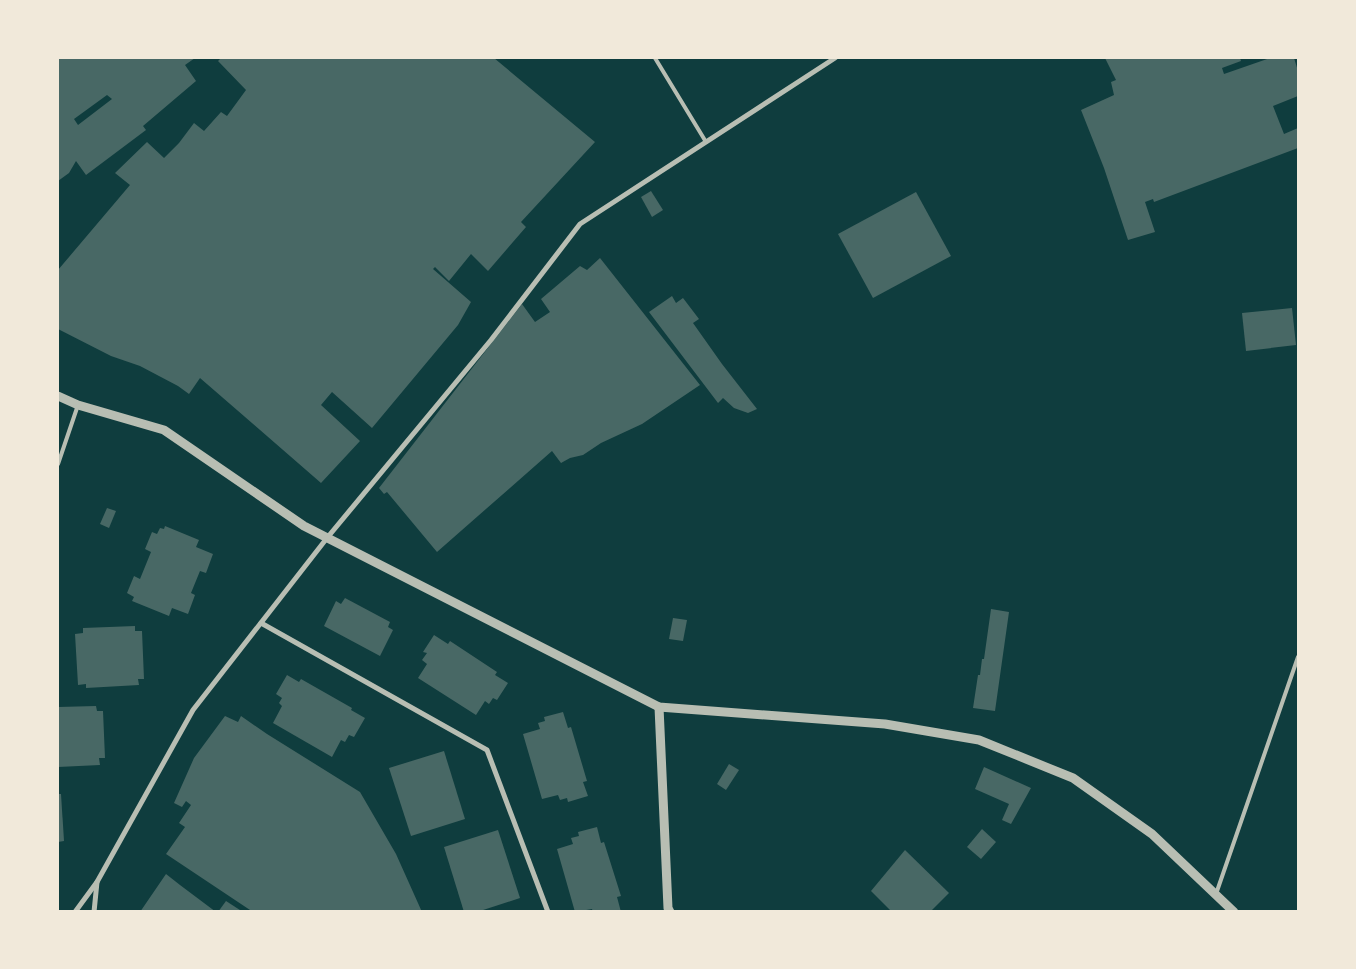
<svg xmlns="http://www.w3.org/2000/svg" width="1356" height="969" font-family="Montserrat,sans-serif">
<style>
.building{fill:#486865;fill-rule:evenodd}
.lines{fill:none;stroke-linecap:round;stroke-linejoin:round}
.service{stroke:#b8beb3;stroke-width:4}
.minor{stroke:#b8beb3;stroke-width:5}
.tertiary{stroke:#b8beb3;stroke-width:9}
</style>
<rect width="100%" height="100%" fill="#0f3d3e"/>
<g class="building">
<path d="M58 58H195L185 65 196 81 143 126 146 130 86 175 76 161 69 173 58 181ZM107 95 112 99 78 125 74 119Z"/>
<path d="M221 58H494L595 142 521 222 526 227 488 271 471 254 449 281 435 267 433 269 471 302 458 325 372 428 332 392 321 405 360 441 321 483 200 378 189 394 178 386 140 366 111 356 58 329V270L130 185 115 173 147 142 164 158 179 143 194 123 204 131 221 112 227 116 246 90 218 61Z"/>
<path d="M1105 58H1240L1241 61 1222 68 1224 74 1270 58H1294L1298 71V96L1273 106 1284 134 1298 128V148L1154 202 1153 199 1145 202 1155 232 1128 240 1104 168 1081 110 1114 95 1111 82 1116 80Z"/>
<path d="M651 191 663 210 652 217 641 197Z"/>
<path d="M916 192 951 256 873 298 838 234Z"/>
<path d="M600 258 700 385 642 424 601 443 583 455 570 458 561 463 552 451 437 552 387 492 384 494 379 488 522 304 535 322 550 312 541 299 580 266 587 270Z"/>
<path d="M672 296 676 303 683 298 699 319 693 323 722 364 757 409 748 413 734 408 723 398 718 403 649 312Z"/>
<path d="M1292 308 1296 345 1246 351 1242 313Z"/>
<path d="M107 508 116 511 109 528 100 524Z"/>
<path d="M165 526 199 540 196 547 213 554 206 573 200 571 191 593 195 595 188 614 172 608 169 616 132 601 134 597 127 593 134 576 140 579 151 552 145 549 152 532 157 534 160 528 164 529Z"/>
<path d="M345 598 390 622 388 627 393 630 380 656 324 626 336 601 341 604Z"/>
<path d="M991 609 1009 612 995 711 973 708 978 675H980L982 659H984Z"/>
<path d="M673 618 687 620 683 641 669 639Z"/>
<path d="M135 626V631H142L144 679H138L139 685 86 688V684L78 685 75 634 83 633V628Z"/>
<path d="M434 635 448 644 450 641 497 672 495 675 508 683 497 700 493 698 489 704 485 701 476 715 418 678 427 664 422 660 427 653 423 652Z"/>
<path d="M287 675 299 682 301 679 352 708 351 710 365 718 354 737 349 735 345 742 341 740 332 757 273 723 282 706 279 703 282 698 276 694Z"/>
<path d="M96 706 97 711H103L105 758H99L100 765 58 767V707Z"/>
<path d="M563 712 568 728 571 727 587 781 583 782 588 796 568 802 567 798 560 800 558 795 542 799 523 734 540 729 538 723 545 721 544 717Z"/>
<path d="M225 716 238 722 241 716 267 734 360 792 396 854 422 912H253L166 854 185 827 179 823 191 805 186 801 182 807 174 803 194 758Z"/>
<path d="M444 751 465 819 411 836 389 768Z"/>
<path d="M729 764 739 770 726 790 717 784Z"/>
<path d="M984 767 1031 788 1011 824 1002 820 1009 804 975 789Z"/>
<path d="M58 794H61L64 841 58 842Z"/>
<path d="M597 827 601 843 604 842 621 896 617 897 621 912H593L592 909 575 912 557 849 573 844 571 838 579 836 578 832Z"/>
<path d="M982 829 996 842 981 859 967 847Z"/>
<path d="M498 830 520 898 477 912H464L444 847Z"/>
<path d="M905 850 949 893 930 912H892L871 891Z"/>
<path d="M166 874 180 885 216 912H140Z"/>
<path d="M226 901 243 912H218Z"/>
</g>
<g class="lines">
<g class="service">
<path d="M655 58 706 142"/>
<path d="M58 464 78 405"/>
<path d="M1216 894 1298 657"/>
</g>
<g class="minor">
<path d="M261 623 487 750 548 912"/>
<path d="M75 912 97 882 193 710 327 538 491 340 580 224 835 58"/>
<path d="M94 912 97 882"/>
</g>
<g class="tertiary">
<path d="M58 396 78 405 164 430 304 526 659 707 885 724 979 740 1073 778 1152 834 1234 912"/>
<path d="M659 707 668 908 670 912"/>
</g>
</g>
<rect width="1356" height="969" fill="none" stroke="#f1e9da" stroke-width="118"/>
</svg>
